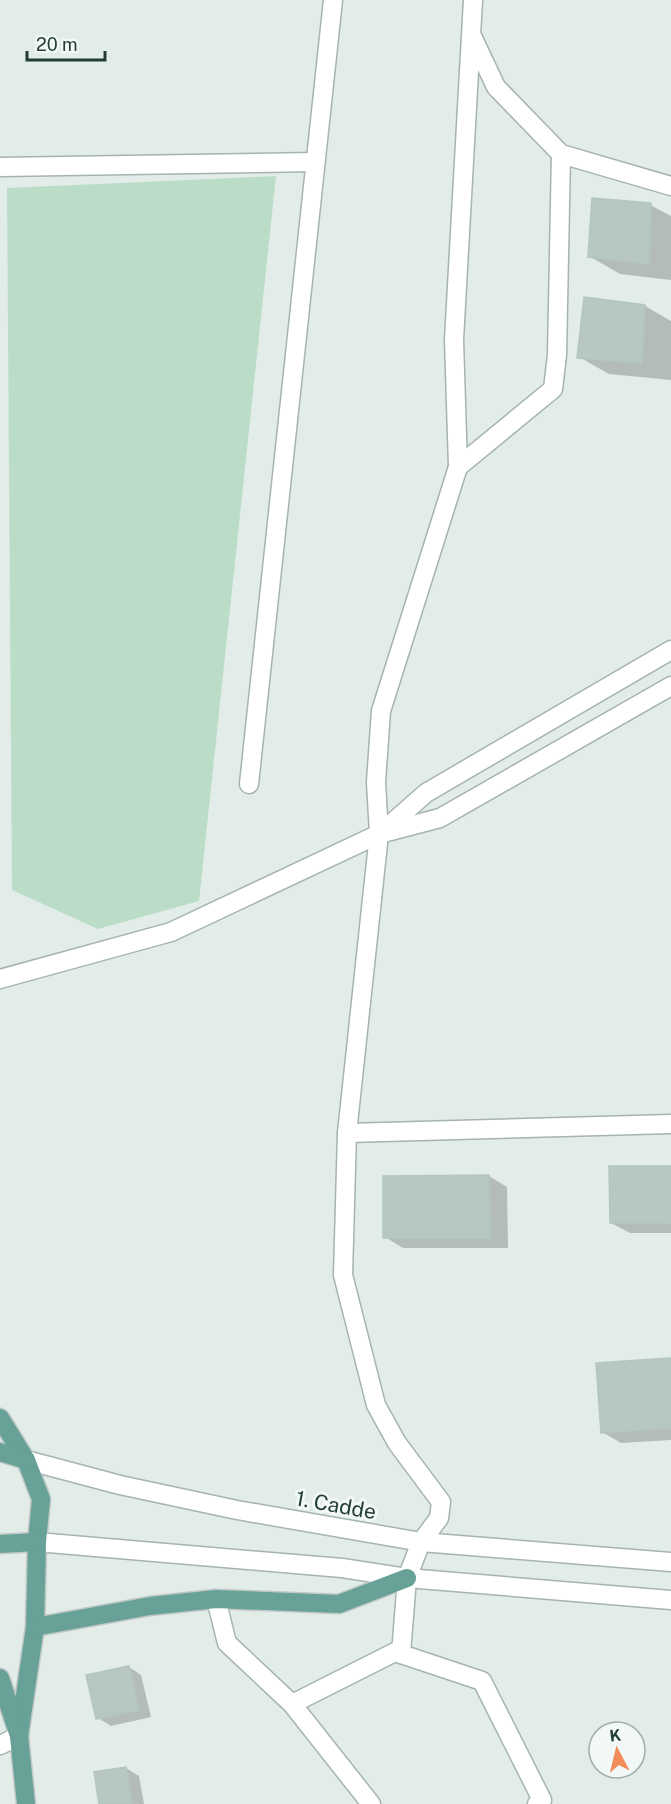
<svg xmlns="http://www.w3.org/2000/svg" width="671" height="1804" font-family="'Public Sans',sans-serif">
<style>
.green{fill:#bbddc7}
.shadow{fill:#0003}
.building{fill:#b7c7c2;stroke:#b4c6c0;stroke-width:1.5}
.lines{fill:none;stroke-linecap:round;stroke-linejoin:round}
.minor-casing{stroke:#a5b4b0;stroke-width:21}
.major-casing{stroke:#c1c9c7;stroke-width:21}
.minor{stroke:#fff;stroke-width:18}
.major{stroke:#67a197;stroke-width:18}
.labels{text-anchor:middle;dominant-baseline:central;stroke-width:6;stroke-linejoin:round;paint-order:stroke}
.street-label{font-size:21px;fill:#223d38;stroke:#f2f8f6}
</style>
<rect width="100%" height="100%" fill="#e2ece8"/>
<path class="green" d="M276 176 199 901 98 929 12 890 7 188Z"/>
<g class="shadow">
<path d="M650 205 671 216V280L620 274 589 256Z"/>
<path d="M585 299 645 306 671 321V380L609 374 579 357Z"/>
<path d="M671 1167V1233H630L611 1223Z"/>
<path d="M489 1176 507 1187 508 1248H403L385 1237Z"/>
<path d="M671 1360V1440L621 1443 602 1432Z"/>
<path d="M129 1667 141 1675 151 1717 111 1726 98 1718Z"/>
<path d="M126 1768 139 1776 144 1804H101Z"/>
</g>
<g class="building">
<path d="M592 198 651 203 649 264 588 257Z"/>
<path d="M584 297 645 305 642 363 577 358Z"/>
<path d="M609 1166H671V1223H610Z"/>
<path d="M489 1175 490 1238H383V1176Z"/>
<path d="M671 1358V1428L601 1433 596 1363Z"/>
<path d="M129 1666 139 1710 96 1719 86 1675Z"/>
<path d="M126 1767 132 1804H99L94 1772Z"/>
</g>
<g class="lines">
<g class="minor-casing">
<g id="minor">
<path d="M472 36 496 87 561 154 671 186"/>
<path d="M0 167 315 162"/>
<path d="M458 467 553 389 557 355 561 154"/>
<path d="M249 784 333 0"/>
<path d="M383 831 426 793 671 650"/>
<path d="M0 979 171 932 379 834 440 818 671 686"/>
<path d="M347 1133 671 1124"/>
<path d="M26 1460 120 1485 237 1510 421 1542 671 1562"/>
<path d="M37 1542 342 1568 407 1578 671 1600"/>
<path d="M216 1599 227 1643 292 1704 371 1804"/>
<path d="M401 1654 407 1578 421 1542 439 1518 441 1502 397 1443 376 1405 343 1275 347 1133 379 834 376 782 381 711 458 467 454 340 473 0"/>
<path d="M292 1704 395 1652 482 1681 542 1800 537 1804"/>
<path d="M0 1745 19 1736"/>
</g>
</g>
<g class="major-casing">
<g id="major">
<path d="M0 1418 26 1460 41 1499 37 1542 35 1627 19 1736"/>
<path d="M0 1452 26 1460"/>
<path d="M0 1544 37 1542"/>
<path d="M35 1627 150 1606 216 1599 339 1604 407 1578"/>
<path d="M0 1678 19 1736 26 1804"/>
</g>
</g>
<use href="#minor" class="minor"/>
<use href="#major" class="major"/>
</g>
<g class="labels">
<g class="street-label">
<text transform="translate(336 1505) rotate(10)">1. Cadde</text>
</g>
</g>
<g transform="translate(617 1750) rotate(353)"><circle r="28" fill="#f2f8f6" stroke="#9fadaa" stroke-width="1.5"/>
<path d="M0-4.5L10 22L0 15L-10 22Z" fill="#f18d5b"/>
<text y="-9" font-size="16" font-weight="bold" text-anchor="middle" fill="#223d38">K</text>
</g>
<path d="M27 51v9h78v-9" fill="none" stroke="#223d38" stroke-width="3"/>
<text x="36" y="51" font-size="18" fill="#223d38" stroke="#f2f8f6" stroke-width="4.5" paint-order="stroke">20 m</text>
</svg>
